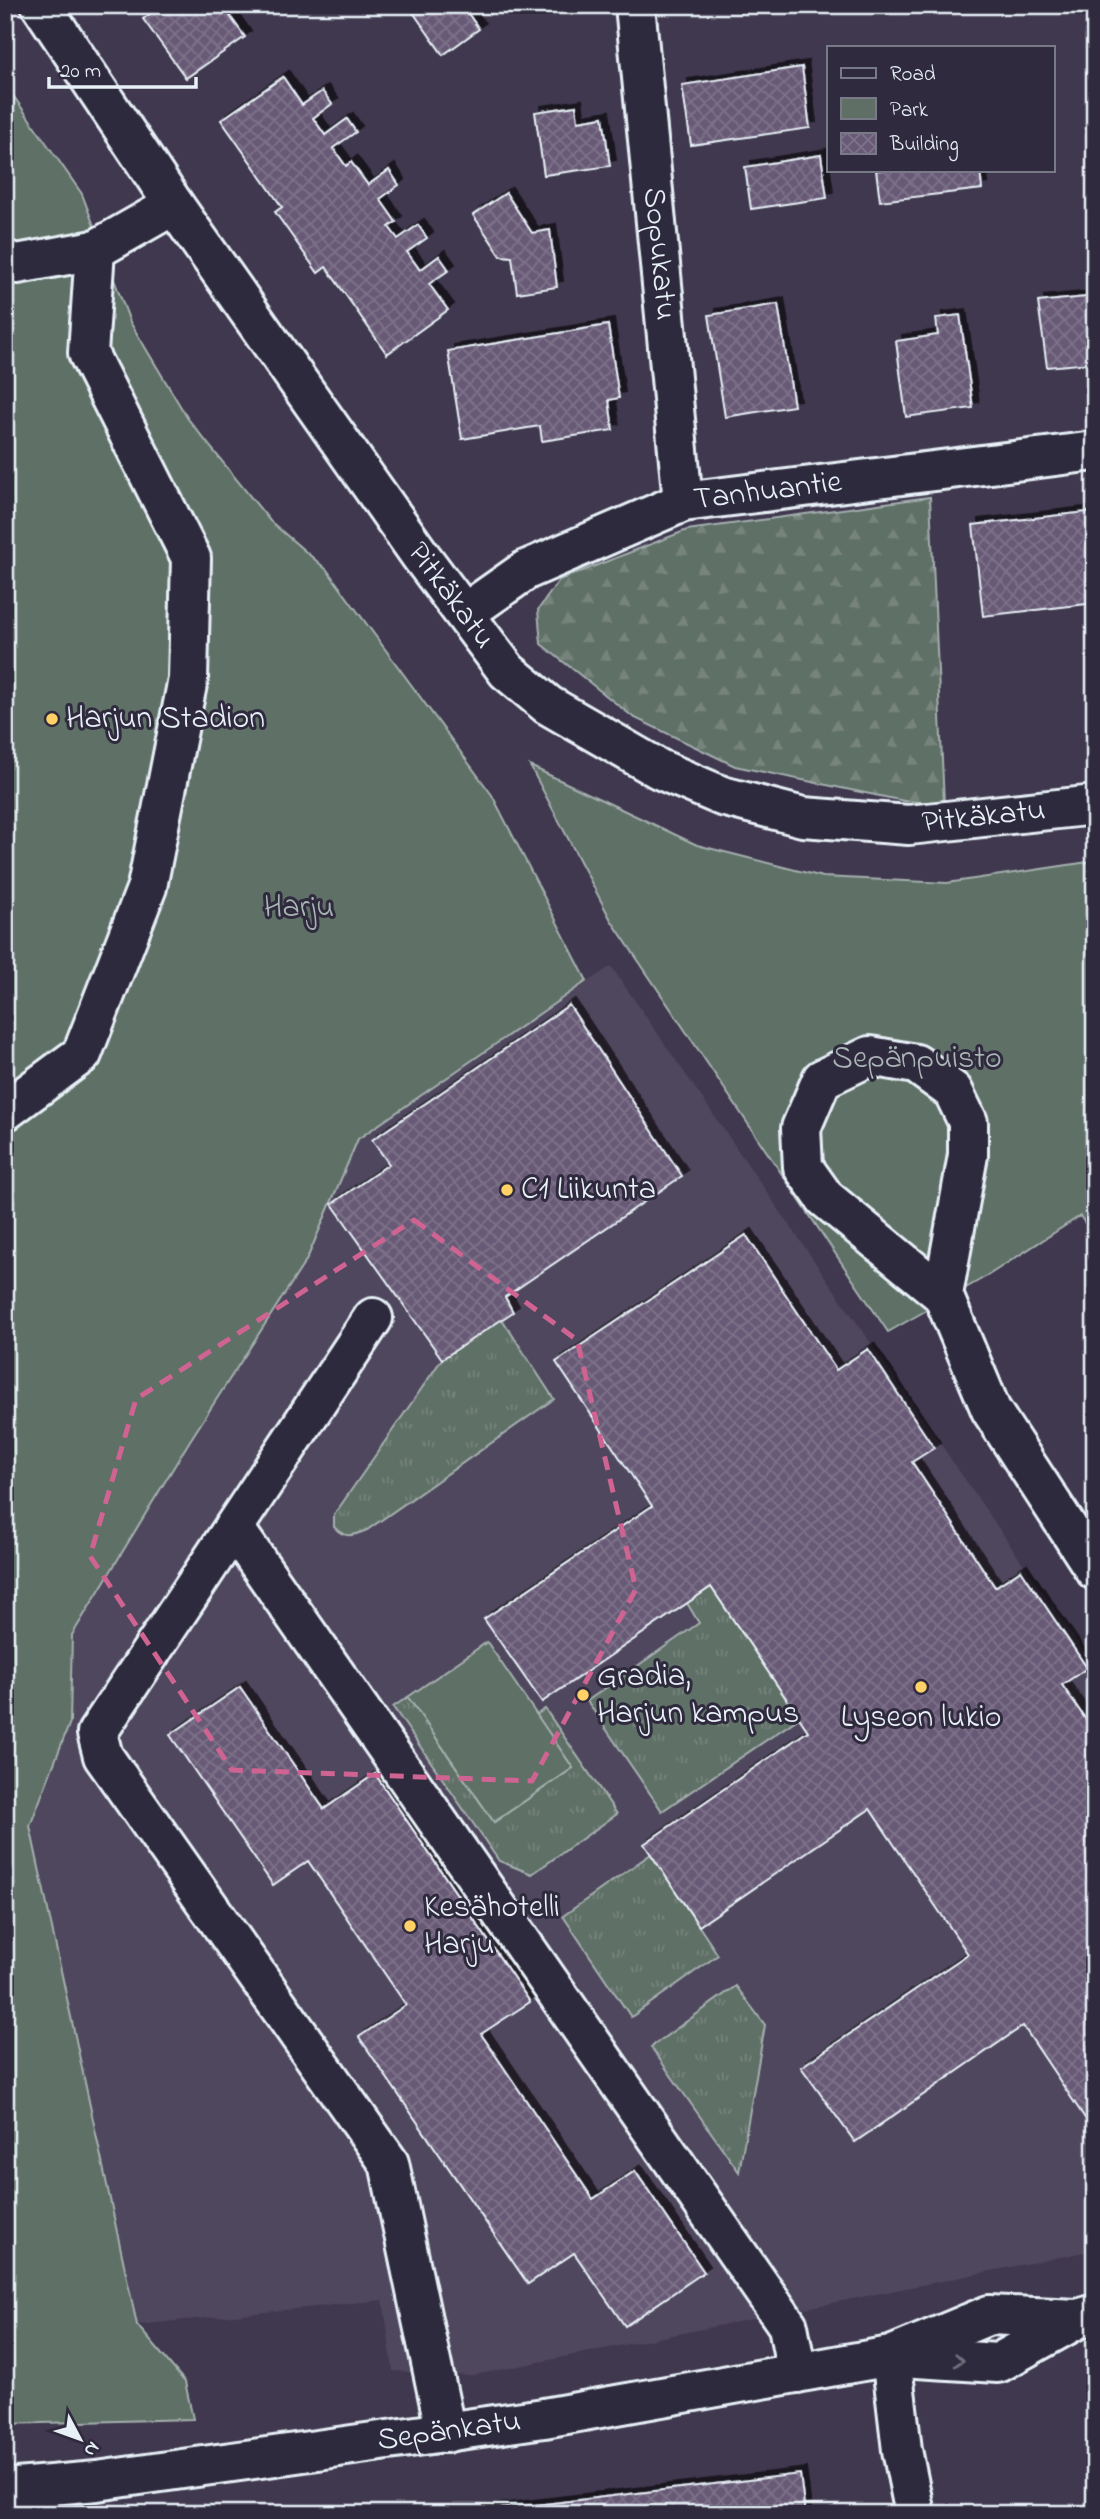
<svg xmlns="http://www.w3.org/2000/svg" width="1100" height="2519" font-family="'Indie Flower',sans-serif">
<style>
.built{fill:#4f465d}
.grass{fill:url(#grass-tufts);stroke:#a4b0af;stroke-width:2}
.forest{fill:url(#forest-firs);stroke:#a4b0af;stroke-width:2}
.park{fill:#5f6f66;stroke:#a4b0af;stroke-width:2}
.building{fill:url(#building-cross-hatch);stroke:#e8f1f8;stroke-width:2;filter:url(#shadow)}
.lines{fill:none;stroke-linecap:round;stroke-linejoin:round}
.minor-casing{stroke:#e8f1f8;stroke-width:44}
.minor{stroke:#2f2a3d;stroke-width:38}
.oneway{stroke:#70707e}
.marked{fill:none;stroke:#cf6492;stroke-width:5;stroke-dasharray:14 9;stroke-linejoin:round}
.poi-dot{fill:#ffd166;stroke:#2f2a3d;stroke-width:2.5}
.labels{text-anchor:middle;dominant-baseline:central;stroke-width:6;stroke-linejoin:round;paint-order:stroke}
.street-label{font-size:32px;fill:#e8f1f8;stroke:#2f2a3d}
.poi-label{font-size:32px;fill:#e8f1f8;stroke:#2f2a3d;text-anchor:start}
.park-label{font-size:32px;fill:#aab6b6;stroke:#2f2a3d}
</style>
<defs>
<pattern id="grass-tufts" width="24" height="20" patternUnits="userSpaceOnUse" patternTransform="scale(1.75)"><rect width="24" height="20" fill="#5f6f66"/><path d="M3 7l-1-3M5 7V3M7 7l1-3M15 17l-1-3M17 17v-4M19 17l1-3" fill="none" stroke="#76847d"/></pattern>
<pattern id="forest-firs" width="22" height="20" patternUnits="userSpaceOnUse" patternTransform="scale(1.75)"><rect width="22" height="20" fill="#5f6f66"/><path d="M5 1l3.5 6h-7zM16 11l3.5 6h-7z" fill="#76847d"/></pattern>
<pattern id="building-cross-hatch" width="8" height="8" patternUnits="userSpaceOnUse" patternTransform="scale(1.75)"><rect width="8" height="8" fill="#685a76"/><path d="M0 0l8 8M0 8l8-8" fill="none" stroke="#7e728a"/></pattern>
<filter id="shadow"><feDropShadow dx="6" dy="-6" stdDeviation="0" flood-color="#0009"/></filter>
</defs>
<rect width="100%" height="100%" fill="#40384e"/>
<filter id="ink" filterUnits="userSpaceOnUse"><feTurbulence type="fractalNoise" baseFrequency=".0143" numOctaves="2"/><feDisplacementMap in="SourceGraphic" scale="14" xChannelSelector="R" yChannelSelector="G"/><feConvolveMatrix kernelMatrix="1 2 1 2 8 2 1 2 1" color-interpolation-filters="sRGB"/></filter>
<g filter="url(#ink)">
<path class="built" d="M611 966 1095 1668V2250L470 2376 393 2371 383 2300 137 2325 30 1825 70 1722 72 1635 189 1442 307 1259 358 1139Z"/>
<g class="grass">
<path d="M502 1319 554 1399 367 1530C353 1536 345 1539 334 1527V1515L442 1359Z"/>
<path d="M711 1587 799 1718 662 1811 587 1701 699 1623 687 1603Z"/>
<path d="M408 1697 494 1822 573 1768 536 1715 545 1709 617 1814 532 1874 499 1861 393 1707Z"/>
<path d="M651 1854 718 1955 631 2017 563 1916Z"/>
<path d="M736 1986 765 2025 739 2172 651 2047Z"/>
</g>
<path class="forest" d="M930 497 944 803 904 801 735 766 633 717 541 644 538 610 559 580 687 530Z"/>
<g class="park">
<path d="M5 84 82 194 130 322 188 419 270 521 327 570 492 795 587 981 358 1139 307 1259 189 1442 72 1635 70 1722 30 1826 137 2325 185 2382 193 2419 5 2424Z"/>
<path d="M530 766 697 845 823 877 947 883 1095 861V1237L1080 1216 987 1276 888 1332 611 920Z"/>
<path d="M487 1642 573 1768 494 1822 408 1697Z"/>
</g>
<g class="building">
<path d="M162 5H222L245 37 186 78 143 19Z"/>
<path d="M408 5H462L479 29 443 55Z"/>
<path d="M802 67 810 128 691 145 682 85Z"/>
<path d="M283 77 302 105 322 91 332 104 313 118 325 135 347 119 356 132 333 148 346 166 351 162 368 185 389 170 399 185 380 199 396 222 389 227 398 239 418 225 427 238 407 252 420 270 439 256 449 270 429 284 448 310 387 354 326 267 318 273 275 212 282 207 221 120Z"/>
<path d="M576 106 578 121 603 117 610 166 544 175 535 112Z"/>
<path d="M821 155 827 198 751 209 745 167Z"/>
<path d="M876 170H980L982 189 880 201Z"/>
<path d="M506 193 532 233 550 230 557 287 517 293 512 257 501 256 473 215Z"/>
<path d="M1095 296V386H1093L1090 363 1047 367 1038 302Z"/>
<path d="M778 304 794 406 725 417 709 315Z"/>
<path d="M960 315 973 408 906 417 896 341 938 335 936 318Z"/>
<path d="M608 325 619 398 609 400 613 430 542 441 540 426 462 439 448 351Z"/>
<path d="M1095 511V603L983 616 973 525Z"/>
<path d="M569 1005 682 1176 505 1297 513 1312 442 1359 332 1204 389 1164 372 1140Z"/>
<path d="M746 1235 836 1370 868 1349 934 1448 912 1462 995 1587 1021 1570 1087 1668 1062 1685 1095 1733V2133L1023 2026 855 2142 801 2067 968 1954 870 1809 699 1926 644 1844 808 1731 711 1587 542 1702 484 1619 652 1506 556 1362Z"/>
<path d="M240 1687 324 1809 375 1774 530 2002 481 2034 593 2199 635 2171 704 2272 625 2326 574 2253 528 2284 359 2037 406 2005 308 1861 273 1885 170 1735Z"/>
<path d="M800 2474 805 2514H461L475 2512Z"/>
</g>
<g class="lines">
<g class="minor-casing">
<g id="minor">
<path id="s1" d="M41 5 174 205 420 555 507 671 548 705 659 769 722 796 803 817 909 825 1095 805"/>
<path id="s2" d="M635 5 683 502"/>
<path d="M5 260 17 264 95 250 174 205"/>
<path id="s3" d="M465 613 526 570 683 502 1095 451"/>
<path d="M5 1111 82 1054 147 887 188 679 191 558 88 353 95 250"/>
<path d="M943 1295 968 1155V1122L953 1091 916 1064 870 1056 822 1079 801 1128 803 1167 825 1198 943 1295 991 1410 1095 1570"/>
<path d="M373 1318 97 1733 103 1756 389 2163 446 2433"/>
<path d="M234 1528 788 2326 797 2373"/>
<path d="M891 2356 902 2450 915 2514"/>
<path d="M900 2357 998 2363 1077 2319"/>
<path id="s4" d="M5 2489 97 2481 544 2418 891 2356 989 2315 1077 2319 1095 2314"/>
</g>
</g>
<use href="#minor" class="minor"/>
</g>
<defs><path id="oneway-chevron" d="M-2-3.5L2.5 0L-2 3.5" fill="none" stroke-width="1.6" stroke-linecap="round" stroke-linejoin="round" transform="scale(1.75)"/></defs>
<use class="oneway" href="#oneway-chevron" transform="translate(959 2360) rotate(3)"/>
</g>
<path class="marked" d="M414 1220 577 1340 636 1589 532 1781 232 1770 90 1556 136 1399Z"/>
<g class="poi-dot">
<circle cx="52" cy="719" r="7"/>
<circle cx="507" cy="1190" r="7"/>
<circle cx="921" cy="1687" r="7"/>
<circle cx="583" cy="1695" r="7"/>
<circle cx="410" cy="1926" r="7"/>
</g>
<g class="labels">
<g class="street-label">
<text stroke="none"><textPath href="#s2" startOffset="250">Sopukatu</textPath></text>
<text stroke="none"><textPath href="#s3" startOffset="331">Tanhuantie</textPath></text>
<text stroke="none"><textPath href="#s1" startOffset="719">Pitkäkatu</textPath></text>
<text stroke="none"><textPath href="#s1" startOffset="1328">Pitkäkatu</textPath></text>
<text stroke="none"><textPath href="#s4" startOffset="448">Sepänkatu</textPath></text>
</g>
<g class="poi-label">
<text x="66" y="719">Harjun Stadion</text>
<text x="521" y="1190">C1 Liikunta</text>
<text x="597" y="1677">Gradia,<tspan x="597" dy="37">Harjun kampus</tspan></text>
<text x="921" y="1718" text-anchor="middle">Lyseon lukio</text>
<text x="424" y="1908">Kesähotelli<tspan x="424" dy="37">Harju</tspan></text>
</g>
<g class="park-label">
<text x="299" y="908">Harju</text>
<text x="917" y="1059">Sepänpuisto</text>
</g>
</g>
<rect width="1100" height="2519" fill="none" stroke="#2f2a3d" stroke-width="28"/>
<rect x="14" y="14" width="1072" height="2491" fill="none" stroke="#e8f1f8" stroke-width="2.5" filter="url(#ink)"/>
<rect x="827" y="46" width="228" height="126" fill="#2f2a3d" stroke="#797a88" stroke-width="2"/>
<rect x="841" y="68" width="35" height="10" fill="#2f2a3d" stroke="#797a88" stroke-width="2"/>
<text x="890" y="80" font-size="21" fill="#e8f1f8">Road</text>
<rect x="841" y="98" width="35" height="21" fill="#5f6f66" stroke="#797a88" stroke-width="2"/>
<text x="890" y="116" font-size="21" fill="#e8f1f8">Park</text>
<rect x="841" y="133" width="35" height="21" fill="url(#building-cross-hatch)" stroke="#797a88" stroke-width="2"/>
<text x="890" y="150" font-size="21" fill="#e8f1f8">Building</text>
<g transform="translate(80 2439) rotate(131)" stroke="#2f2a3d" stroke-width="5" paint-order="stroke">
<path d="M0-5L12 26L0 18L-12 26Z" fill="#e8f1f8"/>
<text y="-10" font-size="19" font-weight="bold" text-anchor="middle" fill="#e8f1f8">N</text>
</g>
<path d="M49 77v10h147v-10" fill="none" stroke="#e8f1f8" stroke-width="3.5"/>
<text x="60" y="77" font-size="21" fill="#e8f1f8" stroke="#2f2a3d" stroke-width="5" paint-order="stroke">20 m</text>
</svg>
